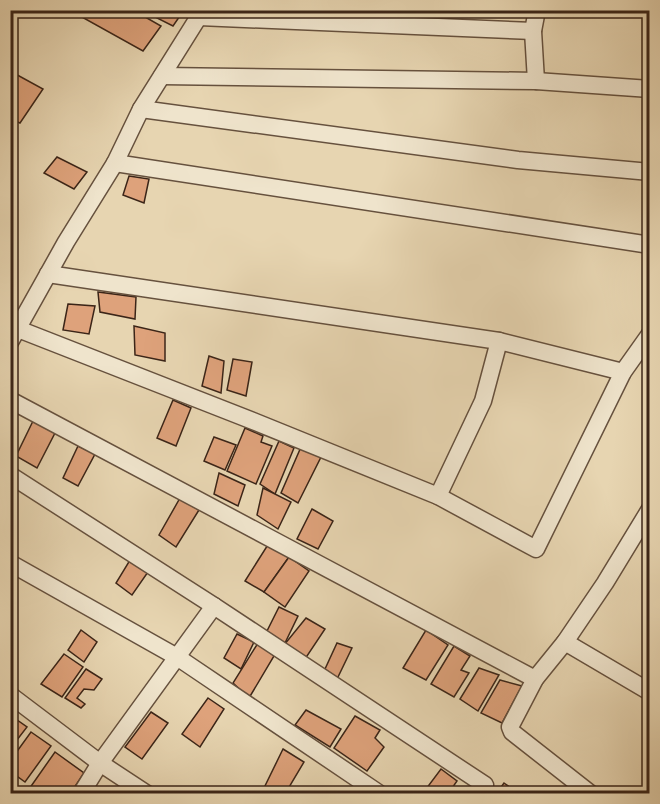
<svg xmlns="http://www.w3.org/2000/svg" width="660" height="804" font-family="'Libre Bodoni',serif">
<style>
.building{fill:#dea27b;stroke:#3b2518;stroke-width:1.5}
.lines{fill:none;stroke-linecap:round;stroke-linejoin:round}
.minor-casing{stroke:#66513e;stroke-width:19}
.minor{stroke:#efe4cc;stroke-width:16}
</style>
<rect width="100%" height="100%" fill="#e7d5b1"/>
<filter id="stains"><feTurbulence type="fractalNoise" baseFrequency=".00333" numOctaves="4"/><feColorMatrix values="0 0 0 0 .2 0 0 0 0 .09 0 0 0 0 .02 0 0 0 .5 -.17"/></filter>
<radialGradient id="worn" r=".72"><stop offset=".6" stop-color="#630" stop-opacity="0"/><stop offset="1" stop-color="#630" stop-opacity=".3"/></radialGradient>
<g class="building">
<path d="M84 10H133L161 26 143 51 80 16Z"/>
<path d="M159 10H184L173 26 155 17Z"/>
<path d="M10 71 43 89 20 123 10 119Z"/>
<path d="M57 157 87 172 74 189 44 173Z"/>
<path d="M129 176 149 179 144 203 123 195Z"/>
<path d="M98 292 136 297 135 319 100 312Z"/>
<path d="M68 304 95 306 89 334 63 330Z"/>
<path d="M134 326 165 333V361L135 355Z"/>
<path d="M209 356 224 361 221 393 202 386Z"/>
<path d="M233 359 252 362 246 396 227 390Z"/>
<path d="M173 400 191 408 176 446 157 438Z"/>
<path d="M34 419 56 431 37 468 16 456Z"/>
<path d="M245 428 263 436 261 442 272 446 256 484 227 471Z"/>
<path d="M214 437 236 445 225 470 204 461Z"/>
<path d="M279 441 294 448 275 494 260 484Z"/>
<path d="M78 446 95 454 78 486 63 478Z"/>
<path d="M301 447 321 457 298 503 281 493Z"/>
<path d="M219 473 245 485 238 506 214 494Z"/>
<path d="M263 488 291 502 278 529 257 515Z"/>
<path d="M180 498 199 510 176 547 159 535Z"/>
<path d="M312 509 333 521 318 549 297 539Z"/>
<path d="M269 543 289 557 264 592 245 581Z"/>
<path d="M289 557 309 571 285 607 264 592Z"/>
<path d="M130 560 148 572 132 595 116 583Z"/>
<path d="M279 607 298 616 284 645 266 633Z"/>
<path d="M306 618 325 629 305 659 284 645Z"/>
<path d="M81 630 97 642 84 662 68 650Z"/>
<path d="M426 630 448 645 426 680 403 668Z"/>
<path d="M237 634 254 642 241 669 224 658Z"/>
<path d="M258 643 274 656 249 698 233 683Z"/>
<path d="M337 643 352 648 337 679 325 669Z"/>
<path d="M454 646 470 656 461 670 469 673 454 697 431 684Z"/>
<path d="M64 654 83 667 62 697 41 684Z"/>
<path d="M479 668 499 675 478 711 460 699Z"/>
<path d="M86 669 102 679 94 690 84 689 77 698 85 704 81 708 65 698Z"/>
<path d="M500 680 522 686 502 723 481 713Z"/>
<path d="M208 698 224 709 200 747 182 734Z"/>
<path d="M306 710 341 729 330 747 295 725Z"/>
<path d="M151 712 168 723 142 759 125 747Z"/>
<path d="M10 715 27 727 10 749Z"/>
<path d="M355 716 380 730 375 738 384 747 367 771 334 748Z"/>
<path d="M31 732 51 746 25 782 10 771V761Z"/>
<path d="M283 749 304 762 285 794H269L263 790Z"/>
<path d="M55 752 84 773 70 794H29L27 792Z"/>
<path d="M441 769 457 781 448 794 423 793Z"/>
<path d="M504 783 518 793 496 794Z"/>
</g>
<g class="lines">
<g class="minor-casing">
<g id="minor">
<path d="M199 17 533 31"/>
<path d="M162 76 536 81 650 89"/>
<path d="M536 81 533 31 537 10"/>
<path d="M141 109 518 160 650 172"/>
<path d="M115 163 650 245"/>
<path d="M48 274 499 341 623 372"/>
<path d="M18 329 253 421 438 496 536 549 623 372 650 334"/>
<path d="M10 342 66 242 115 163 141 109 203 10"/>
<path d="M10 400 535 679"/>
<path d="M10 475 214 606 485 785 480 794"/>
<path d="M438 496 483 401 499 341"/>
<path d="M10 563 177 657 380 794"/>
<path d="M565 642 650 692"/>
<path d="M10 695 100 763 147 794"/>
<path d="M81 794 100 763 214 606"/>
<path d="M591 794 512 732 510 727 535 679 565 642 605 583 650 509"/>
</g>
</g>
<use href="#minor" class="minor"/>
</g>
<rect width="660" height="804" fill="none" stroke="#e7d5b1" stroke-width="36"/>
<rect x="12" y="12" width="636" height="780" fill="none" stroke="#3b2518" stroke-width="3"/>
<rect x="18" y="18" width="624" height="768" fill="none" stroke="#3b2518" stroke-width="1.5"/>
<rect width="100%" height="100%" filter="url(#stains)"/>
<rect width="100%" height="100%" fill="url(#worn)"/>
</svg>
